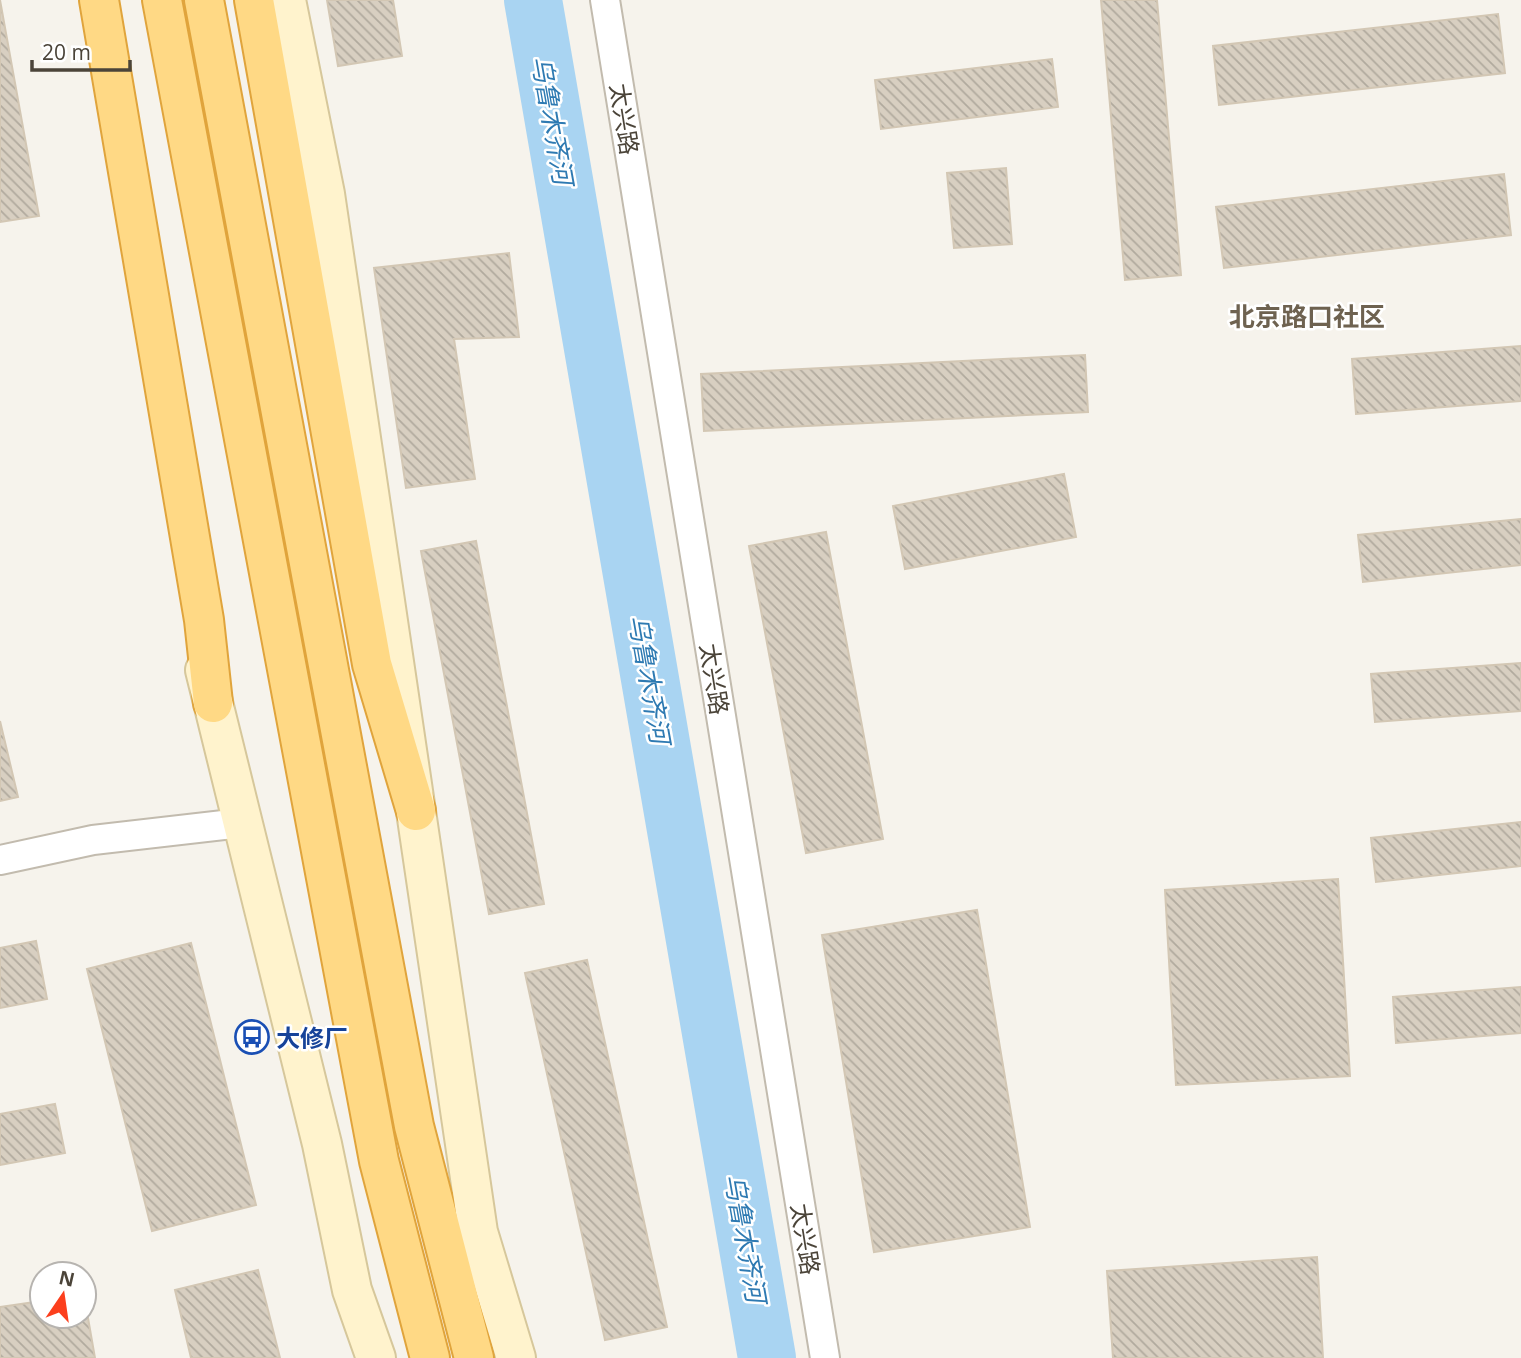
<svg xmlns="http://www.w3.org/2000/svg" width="1521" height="1358" font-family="'Open Sans','Noto Sans SC',sans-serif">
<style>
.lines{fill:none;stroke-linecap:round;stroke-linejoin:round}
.river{stroke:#a9d4f2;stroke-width:58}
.building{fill:url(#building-back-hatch);stroke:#d3c7b4;stroke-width:2}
.minor-casing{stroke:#c2bbae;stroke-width:32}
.secondary-casing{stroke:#d6c79b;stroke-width:42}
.trunk-casing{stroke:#e0a43c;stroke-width:42}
.minor{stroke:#fff;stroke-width:28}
.secondary{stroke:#fff3cd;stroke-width:38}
.trunk{stroke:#ffd985;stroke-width:38}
.labels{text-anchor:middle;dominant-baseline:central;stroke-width:5;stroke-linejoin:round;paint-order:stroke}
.street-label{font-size:24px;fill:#4b4439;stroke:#fff}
.transit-label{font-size:24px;font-weight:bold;fill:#164399;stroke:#fff;text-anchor:start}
.water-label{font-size:26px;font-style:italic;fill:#2e7ab2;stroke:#fff}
.neighbourhood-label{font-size:26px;font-weight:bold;fill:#6e6250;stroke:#fff}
</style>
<defs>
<pattern id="building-back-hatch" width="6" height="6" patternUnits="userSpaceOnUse" patternTransform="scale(1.75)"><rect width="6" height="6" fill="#d8cfc1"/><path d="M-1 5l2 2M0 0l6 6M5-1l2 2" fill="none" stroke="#b1aa9e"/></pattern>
</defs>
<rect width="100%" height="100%" fill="#f6f3ec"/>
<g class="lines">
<path class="river" d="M533 0 767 1358"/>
</g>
<g class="building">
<path d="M0 0 39 216 0 222Z"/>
<path d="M327 0H393L402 56 338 66Z"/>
<path d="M1101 0H1157L1181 275 1125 280Z"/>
<path d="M1498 14 1505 73 1219 105 1213 46Z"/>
<path d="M1052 59 1058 107 881 129 875 80Z"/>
<path d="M1006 168 1012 244 954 248 947 173Z"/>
<path d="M1504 174 1511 235 1224 268 1216 207Z"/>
<path d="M509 253 519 337 454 339 475 479 406 488 374 268Z"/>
<path d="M1521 346V401L1356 414 1352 359Z"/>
<path d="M1085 355 1088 412 704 431 701 374Z"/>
<path d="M1064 474 1076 537 905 569 893 506Z"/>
<path d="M1521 519V565L1363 582 1358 535Z"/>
<path d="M826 532 883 839 806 853 749 546Z"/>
<path d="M476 541 544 904 489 914 421 551Z"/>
<path d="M1521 663V711L1375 722 1371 674Z"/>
<path d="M0 721 18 797 0 801Z"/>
<path d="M1521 822V866L1376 882 1371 838Z"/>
<path d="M1338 879 1350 1076 1176 1085 1165 890Z"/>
<path d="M977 910 1030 1227 874 1252 822 935Z"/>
<path d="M36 941 47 999 0 1008V948Z"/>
<path d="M191 943 256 1205 152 1231 87 969Z"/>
<path d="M587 960 667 1327 605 1340 525 973Z"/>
<path d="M1521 987V1033L1396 1043 1393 997Z"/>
<path d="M55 1104 65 1153 0 1165V1114Z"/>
<path d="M1317 1257 1323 1358H1113L1107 1271Z"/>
<path d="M258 1270 280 1358H191L175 1290Z"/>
<path d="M84 1295 95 1358H0V1307L42 1301V1316H84Z"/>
</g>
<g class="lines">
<g class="minor-casing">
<g id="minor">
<path d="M605 0 825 1358"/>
<path d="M0 860 93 840 241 823"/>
</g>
</g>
<g class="secondary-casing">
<g id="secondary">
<path d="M286 0 325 194 478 1232 516 1358"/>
<path d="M205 670 322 1144 352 1290 376 1358"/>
</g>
</g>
<g class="trunk-casing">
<g id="trunk">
<path d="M99 0 204 620 213 703"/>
<path d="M162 0 379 1161 430 1358"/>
<path d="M204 0 414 1126 474 1358"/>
<path d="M254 0 372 664 416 811"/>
</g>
</g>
<use href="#minor" class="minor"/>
<use href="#secondary" class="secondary"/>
<use href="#trunk" class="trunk"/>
</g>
<defs>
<g id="bus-ring" transform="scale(1.75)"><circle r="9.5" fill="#fff" stroke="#1a4fb4" stroke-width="1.5"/><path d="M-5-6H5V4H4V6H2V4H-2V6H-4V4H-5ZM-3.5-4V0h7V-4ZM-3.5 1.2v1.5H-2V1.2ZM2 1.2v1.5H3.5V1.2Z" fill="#1a4fb4"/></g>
</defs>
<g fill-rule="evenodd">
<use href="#bus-ring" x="252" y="1037"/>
</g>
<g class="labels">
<g class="street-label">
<text transform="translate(625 119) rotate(81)">太兴路</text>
<text transform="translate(715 679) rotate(81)">太兴路</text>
<text transform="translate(806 1239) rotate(81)">太兴路</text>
</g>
<g class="transit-label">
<text x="276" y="1037">大修厂</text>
</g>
<g class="water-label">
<text transform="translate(553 120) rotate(80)">乌鲁木齐河</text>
<text transform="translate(650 679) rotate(80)">乌鲁木齐河</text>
<text transform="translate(746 1238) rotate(80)">乌鲁木齐河</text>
</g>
<g class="neighbourhood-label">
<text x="1307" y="316">北京路口社区</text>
</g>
</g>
<g transform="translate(63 1295) rotate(13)"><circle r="33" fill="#ffffff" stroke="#b7b4b0" stroke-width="2"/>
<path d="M0-5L12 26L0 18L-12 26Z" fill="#fc3f1d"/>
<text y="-10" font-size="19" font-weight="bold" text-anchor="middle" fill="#4b4439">N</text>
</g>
<path d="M32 60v10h98v-10" fill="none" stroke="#4b4439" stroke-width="3.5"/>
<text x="42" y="60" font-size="21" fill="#4b4439" stroke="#ffffff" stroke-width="5" paint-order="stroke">20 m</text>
</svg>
